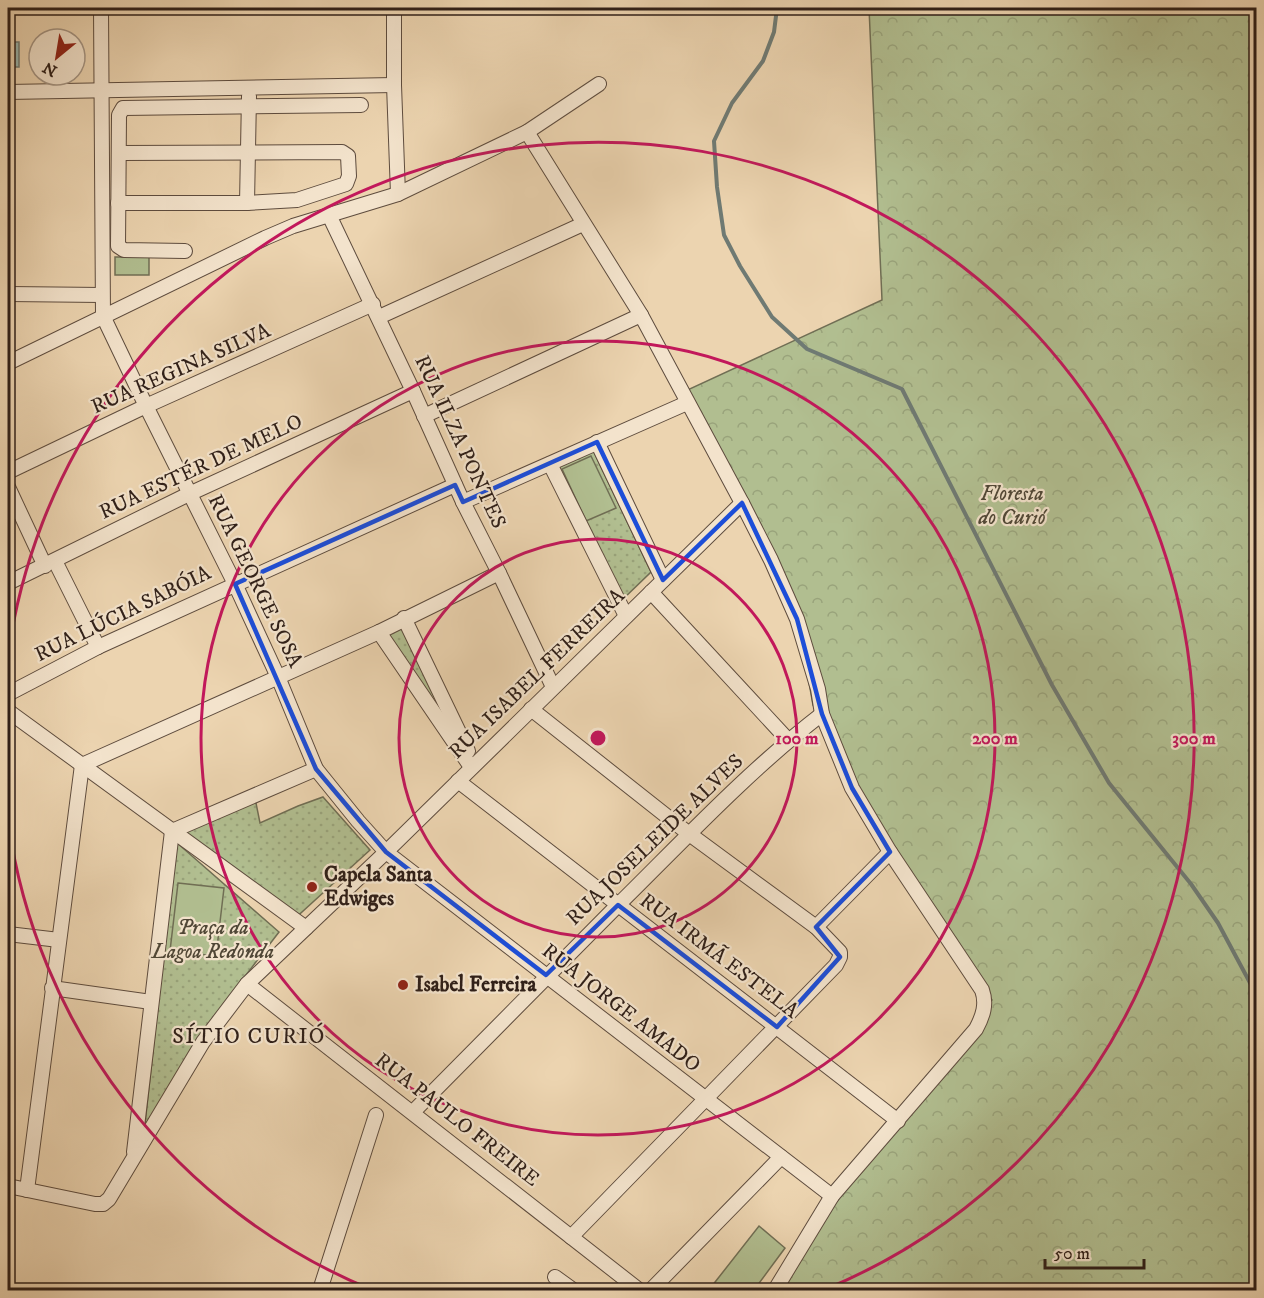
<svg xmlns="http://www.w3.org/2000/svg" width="1264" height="1298" font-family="'IM FELL DW Pica',serif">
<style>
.forest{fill:url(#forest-crowns);stroke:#706e54;stroke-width:1.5}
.park{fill:url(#park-dots);stroke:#706e54;stroke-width:1.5}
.pitch{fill:#b1be90;stroke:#706e54;stroke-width:1.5}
.water{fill:url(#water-ripples);stroke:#6f7a73;stroke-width:1.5}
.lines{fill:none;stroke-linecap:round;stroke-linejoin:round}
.stream{stroke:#6f7a73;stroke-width:4}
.street-casing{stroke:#5e4c3e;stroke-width:16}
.street{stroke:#f3e3cc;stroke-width:14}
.marked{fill:none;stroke:#1d4ed8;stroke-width:4.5;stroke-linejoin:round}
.ring{fill:none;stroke:#c2185b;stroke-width:3}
.poi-dot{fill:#8f2418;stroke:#f3e3cc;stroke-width:2}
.labels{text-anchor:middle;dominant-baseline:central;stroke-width:4.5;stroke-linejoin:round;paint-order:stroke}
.street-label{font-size:21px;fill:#2f1f18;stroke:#f3e3cc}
.park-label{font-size:21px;font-style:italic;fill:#504736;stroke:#f3e3cc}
.poi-label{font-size:21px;font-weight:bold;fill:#2f1f18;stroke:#f3e3cc;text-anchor:start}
.neighbourhood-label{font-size:22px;letter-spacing:1.5px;fill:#2f1f18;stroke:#f3e3cc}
.centre{fill:#c2185b;stroke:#f3e3cc;stroke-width:3}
.ring-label{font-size:18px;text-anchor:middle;font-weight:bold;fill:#c2185b;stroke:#f3e3cc;stroke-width:4.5;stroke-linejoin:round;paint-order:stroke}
</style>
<defs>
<pattern id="forest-crowns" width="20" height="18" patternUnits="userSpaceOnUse" patternTransform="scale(1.5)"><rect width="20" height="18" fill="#b1be90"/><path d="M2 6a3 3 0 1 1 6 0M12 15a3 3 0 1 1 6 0" fill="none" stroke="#99a37b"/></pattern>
<pattern id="park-dots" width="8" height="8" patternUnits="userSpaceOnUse" patternTransform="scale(1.5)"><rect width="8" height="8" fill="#b1be90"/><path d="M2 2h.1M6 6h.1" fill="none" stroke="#99a37b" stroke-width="1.8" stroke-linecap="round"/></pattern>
<pattern id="water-ripples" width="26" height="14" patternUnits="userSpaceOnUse" patternTransform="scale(1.5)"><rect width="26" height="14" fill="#99b7b0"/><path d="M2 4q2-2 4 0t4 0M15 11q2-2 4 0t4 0" fill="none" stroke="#7d948e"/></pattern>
</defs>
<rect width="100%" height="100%" fill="#ecd4b0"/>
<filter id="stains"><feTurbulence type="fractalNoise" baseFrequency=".00333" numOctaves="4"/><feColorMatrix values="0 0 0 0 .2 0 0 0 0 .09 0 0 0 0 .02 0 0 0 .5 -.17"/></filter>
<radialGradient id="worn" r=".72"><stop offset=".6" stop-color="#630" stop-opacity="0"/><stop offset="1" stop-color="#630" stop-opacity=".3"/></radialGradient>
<path class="forest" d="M869 8H1256V1290H778L838 1192 992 1000 874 826 813 705 799 626 683 392 882 300Z"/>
<g class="park">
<path d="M593 450 651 572 621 601 557 468Z"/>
<path d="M404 626 461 744 386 635Z"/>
<path d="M323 797 370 850 291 922 180 832 255 798 260 823 298 806Z"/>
<path d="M176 842 279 932 213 1018 144 1133Z"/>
</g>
<g class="pitch">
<rect x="115" y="257" width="34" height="18"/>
<path d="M591 456 616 508 586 521 562 469Z"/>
<path d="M178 883 224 888 216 956 170 951Z"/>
<path d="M759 1226 785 1248 754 1290H717L712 1286Z"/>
</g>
<rect class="water" x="8" y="42" width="11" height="25"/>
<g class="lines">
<path class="stream" d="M777 8 774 32 763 61 732 103 714 141 717 187 724 235 740 266 772 317 807 349 902 389 1052 685 1109 783 1191 884 1218 923 1256 994"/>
<g class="street-casing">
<g id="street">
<path d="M101 8 103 316 146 406 235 584 278 677 316 769 358 821 386 852 832 1196"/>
<path d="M394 8V85L398 194"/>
<path d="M8 92 394 85"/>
<path d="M527 132 641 315 742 503 771 560 797 619 818 689 822 714 852 788 890 852 982 990C987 1004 983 1016 976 1029L832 1196 775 1290"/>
<path d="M118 203H247L297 200 346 184 349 176 348 156 342 152 119 153"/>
<path d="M247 203 249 96"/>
<path d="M329 215 413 391 463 502 499 573 553 687"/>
<path d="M185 251 124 250 118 246 119 115 123 108 361 105"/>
<path d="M8 294 102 295"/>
<path d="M379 317 583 224"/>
<path d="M8 363 265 238 293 226 398 194 527 132 599 84"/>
<path d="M424 416 641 315"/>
<path d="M597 442 663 580"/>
<path d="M550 464 626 616"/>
<path d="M8 472 146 406 373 304"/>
<path d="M8 487 45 566"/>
<path d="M463 502 687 403"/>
<path d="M55 561 98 647"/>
<path d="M8 583 189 494 413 391"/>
<path d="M651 592 788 740"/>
<path d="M404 618 468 751"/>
<path d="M379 632 471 767"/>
<path d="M8 694 98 647 455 485"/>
<path d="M531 709 688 833 816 927 840 952V957L836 965 571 1237"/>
<path d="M8 711 306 928"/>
<path d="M458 781 898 1121"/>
<path d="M816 927 890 852"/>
<path d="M8 934 59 940"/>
<path d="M247 984 639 1290"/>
<path d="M52 988 151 1002"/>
<path d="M413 1112C481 1043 549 974 617 906 684 840 748 771 822 714"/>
<path d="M134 1152 172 831 316 769"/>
<path d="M8 1186 95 1204H103L109 1199 203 1042 247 984 386 852 742 503"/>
<path d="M27 1190 82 765 379 632 499 573"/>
<path d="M555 1277 573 1290"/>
<path d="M320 1290 376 1115"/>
<path d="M651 1290 781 1157"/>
</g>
</g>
<use href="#street" class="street"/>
</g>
<path class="marked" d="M597 442 663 580 742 503 797 619 822 714 852 788 890 852 816 927 840 957 777 1027 618 905 546 975 386 852 316 769 235 584 455 485 463 502Z"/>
<g class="ring">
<circle cx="598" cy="738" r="199"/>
<circle cx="598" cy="738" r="397"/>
<path d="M370 1289A596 596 0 0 1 8 821M8 655A596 596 0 1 1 826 1289"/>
</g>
<g class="poi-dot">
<circle cx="312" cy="887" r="6"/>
<circle cx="403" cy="985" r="6"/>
</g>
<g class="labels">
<g class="street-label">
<text transform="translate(181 369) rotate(-24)">RUA REGINA SILVA</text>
<text transform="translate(460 442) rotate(65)">RUA ILZA PONTES</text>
<text transform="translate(201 467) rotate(-25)">RUA ESTÉR DE MELO</text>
<text transform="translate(255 581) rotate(64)">RUA GEORGE SOSA</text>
<text transform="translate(123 614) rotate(-26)">RUA LÚCIA SABÓIA</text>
<text transform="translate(537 674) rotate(-44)">RUA ISABEL FERREIRA</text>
<text transform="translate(655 840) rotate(-44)">RUA JOSELEIDE ALVES</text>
<text transform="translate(719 956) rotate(37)">RUA IRMÃ ESTELA</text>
<text transform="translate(621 1008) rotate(38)">RUA JORGE AMADO</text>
<text transform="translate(457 1120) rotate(38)">RUA PAULO FREIRE</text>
</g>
<g class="park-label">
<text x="1012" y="494">Floresta<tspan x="1012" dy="24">do Curió</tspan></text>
<text x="213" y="928">Praça da<tspan x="213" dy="24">Lagoa Redonda</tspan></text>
</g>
<g class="poi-label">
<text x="324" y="875">Capela Santa<tspan x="324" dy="24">Edwiges</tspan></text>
<text x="415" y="985">Isabel Ferreira</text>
</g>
<g class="neighbourhood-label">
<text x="249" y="1036">SÍTIO CURIÓ</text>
</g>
</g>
<circle cx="598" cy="738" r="9" class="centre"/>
<g class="ring-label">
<text x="797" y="744">100 m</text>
<text x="995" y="744">200 m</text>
<text x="1194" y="744">300 m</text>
</g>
<rect width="1264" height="1298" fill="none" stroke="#ecd4b0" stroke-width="30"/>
<rect x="9" y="9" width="1246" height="1280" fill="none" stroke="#2f1f18" stroke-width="3"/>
<rect x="15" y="15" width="1234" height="1268" fill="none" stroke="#2f1f18" stroke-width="1.5"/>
<g transform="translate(57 57) rotate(210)"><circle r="28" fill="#f3e3cc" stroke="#a59584" stroke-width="1.5"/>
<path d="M0-4.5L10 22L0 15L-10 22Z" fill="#8f2418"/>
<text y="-9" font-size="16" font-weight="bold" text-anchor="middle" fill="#2f1f18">N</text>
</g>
<path d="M1045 1259v9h99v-9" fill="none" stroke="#2f1f18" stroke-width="3"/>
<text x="1054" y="1259" font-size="18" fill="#2f1f18" stroke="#f3e3cc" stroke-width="4.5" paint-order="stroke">50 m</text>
<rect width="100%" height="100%" filter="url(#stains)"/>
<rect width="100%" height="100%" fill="url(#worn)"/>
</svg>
